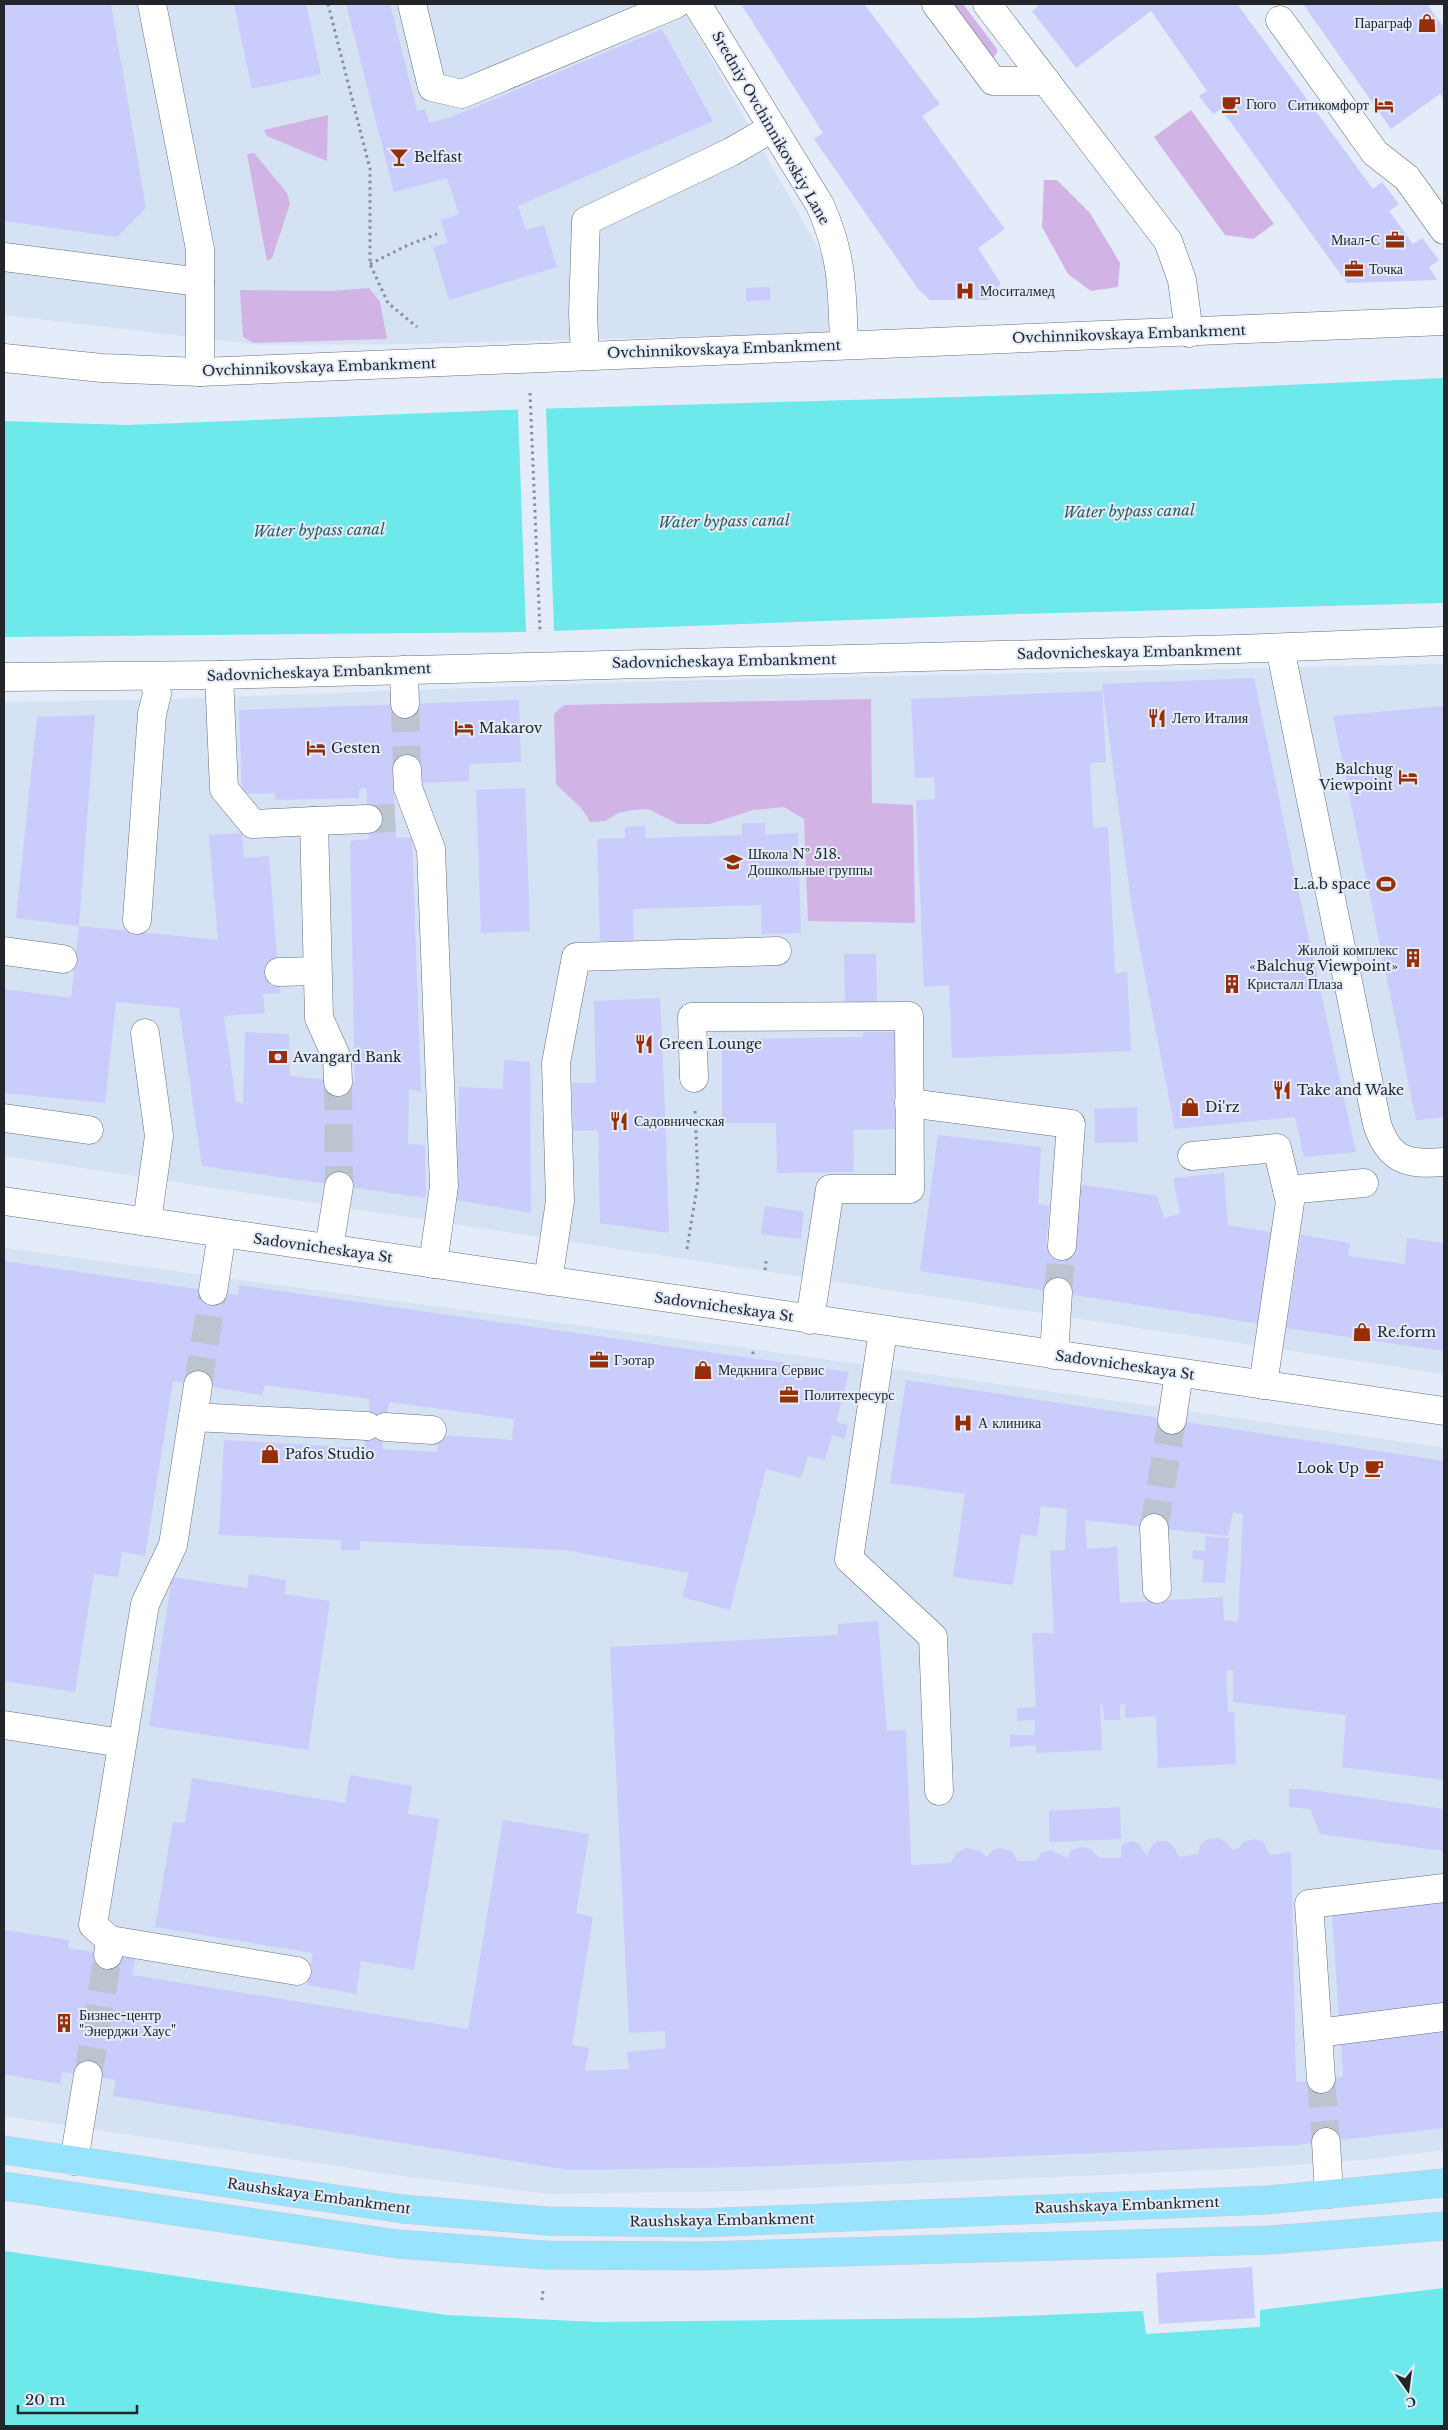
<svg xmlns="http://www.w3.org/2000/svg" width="1448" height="2430" font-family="'Libre Baskerville',serif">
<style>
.built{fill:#d4e2f4}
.green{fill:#d1b4e5}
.water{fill:#6de9eb}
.pier{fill:#e3ecf8}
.building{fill:#caccfc;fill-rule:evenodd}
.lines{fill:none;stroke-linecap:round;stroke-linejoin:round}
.minor-tunnel{stroke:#bcc4cf;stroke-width:28;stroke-dasharray:28 14;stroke-linecap:butt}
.minor-casing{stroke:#676f7a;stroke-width:29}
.major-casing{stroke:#cacbcc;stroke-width:29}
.path{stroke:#878d96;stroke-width:3;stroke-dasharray:2.5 4;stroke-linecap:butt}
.minor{stroke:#fff;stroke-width:28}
.major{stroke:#98e3fe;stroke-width:28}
.labels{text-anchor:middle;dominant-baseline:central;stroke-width:4;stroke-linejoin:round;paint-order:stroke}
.poi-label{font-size:14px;fill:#22262a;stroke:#e3ecf8;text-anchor:start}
.street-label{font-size:14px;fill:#22262a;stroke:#e3ecf8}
.water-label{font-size:15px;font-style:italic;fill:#285d5e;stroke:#e3ecf8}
</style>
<rect width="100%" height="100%" fill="#e3ecf8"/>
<g class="built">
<path d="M4 4H680L822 255 826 276 829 333 405 344 260 345 4 315Z"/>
<path d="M1444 664V1374L4 1156V702L176 699 628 682Z"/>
<path d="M4 1248 753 1349 1444 1448V2150L1363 2160 1235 2169 741 2191 550 2194 402 2176 4 2116Z"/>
</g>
<g class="green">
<path d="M947 4H963L997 49V53L993 58H990Z"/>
<path d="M1191 110 1274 224 1253 239 1225 235 1154 137Z"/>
<path d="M328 115 327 161 267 136 264 130Z"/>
<path d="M254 153 287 193 290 204 272 258 267 261 247 154Z"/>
<path d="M1044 180H1057L1090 213 1120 263 1118 287 1091 291 1068 274 1042 227Z"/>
<path d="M369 288 380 302 387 339 253 343 243 337 240 290 332 291Z"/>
<path d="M871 699 872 803 913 805 915 923 808 921 804 819 784 807 753 810 710 824H678L648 809 632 810 618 813 605 821 590 822C583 806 568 797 556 784L554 714 564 705Z"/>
</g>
<g class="water">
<path d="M1444 378V603L1018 614 526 632 4 637V421L127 425 531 409 1132 392Z"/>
<path d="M4 2251 447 2315 597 2322 971 2318 1143 2311 1146 2334 1260 2327V2310L1444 2288V2426H4Z"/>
</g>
<path class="pier" d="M546 408 554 631 526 632 518 409Z"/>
<g class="building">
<path d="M4 4H111L146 208 117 237 4 221Z"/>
<path d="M234 4H306L321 74 252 89Z"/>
<path d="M346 4H390L417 111 425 109 429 123 449 118 662 29 713 121 518 206 526 230 544 225 557 267 449 300 433 247 448 243 441 220 459 214 447 178 394 192Z"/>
<path d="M741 4H864L940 104 922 116 1005 229 978 248 1001 284 988 300H930L918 289 814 139 823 133Z"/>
<path d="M1035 4H1237L1373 189 1382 182 1399 204 1389 211 1413 244 1422 238 1439 260 1429 267 1437 280 1347 283 1221 109 1213 114 1199 96 1207 91 1151 11 1076 68 1032 11 1038 7Z"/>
<path d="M1303 4H1376L1378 6 1380 4H1427L1444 28V100L1440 94 1391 129Z"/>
<path d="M770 287V300L746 301V288Z"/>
<path d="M1254 678 1296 880 1356 1152 1304 1157 1295 1117 1175 1129 1132 909 1102 684Z"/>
<path d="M1102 691 1106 762 1090 763 1093 828 1108 827 1115 973 1127 972 1131 1051 952 1058 949 985 924 987 916 800 935 799 934 777 915 778 911 699Z"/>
<path d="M519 700 521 762 469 764V781L421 783V769L393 770 396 838 412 837 421 1092 409 1089 408 1144 425 1145 426 1198 202 1166 179 1008 116 1002 105 1103 4 1093V989L71 998 79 926 218 940 209 835 242 833 244 858 269 856 280 993 263 994 265 1013 224 1016 236 1102 243 1104 245 1032 289 1034 290 1076 355 1083 350 841 369 839 366 788 359 789V798L275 800V793L242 794 239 710Z"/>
<path d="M1444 706V1117L1416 1120 1333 716Z"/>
<path d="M95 715 79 926 16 918 37 717Z"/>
<path d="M525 788 530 931 481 933 476 790Z"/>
<path d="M742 823H765V835L798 833 801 933 762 934 761 905 633 909 634 941H600L597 839 625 838V827L645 826V838L742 835Z"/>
<path d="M844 954H876L877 1004H845Z"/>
<path d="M660 998 665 1111 669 1233 600 1223 598 1130 573 1131 572 1083H596L594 1001Z"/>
<path d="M863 1032H895V1129L853 1130 854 1172 777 1173 776 1123H722V1039L863 1037Z"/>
<path d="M504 1060 530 1062 531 1213 456 1200 459 1087 503 1089Z"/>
<path d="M1137 1107 1138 1142 1095 1143 1094 1109Z"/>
<path d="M938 1135 1041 1147 1038 1204 1050 1206 1046 1245 1072 1247 1077 1184 1157 1196 1164 1218 1180 1214 1173 1178 1224 1173 1228 1225 1271 1232 1261 1324 920 1271Z"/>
<path d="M765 1206 804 1212 801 1239 761 1234Z"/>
<path d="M1301 1235 1350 1243 1348 1256 1405 1264 1407 1238 1444 1243V1351L1286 1328Z"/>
<path d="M4 1261 238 1295 239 1285 849 1372 836 1422 848 1425 844 1439 832 1435 825 1460 808 1456 801 1478 766 1469 730 1610 682 1597 689 1573 566 1550 360 1541V1550H341V1540L219 1535 224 1440 364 1448 370 1399 265 1385 262 1395 173 1381 145 1556 122 1552 118 1577 94 1574 75 1692 4 1681ZM389 1402 514 1419 512 1440 439 1435 437 1452 382 1449Z"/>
<path d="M906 1380 1444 1461V1780L1342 1767 1346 1715 1233 1702V1670H1226L1228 1712H1234L1236 1764 1158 1768 1156 1716 1125 1718V1704L1120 1705V1720H1104L1103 1705H1100L1102 1750 1036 1753V1745L1010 1747V1735H1035V1720L1017 1721V1708L1036 1707 1032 1633H1054L1050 1551 1065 1550 1067 1509 1041 1506 1037 1537 1021 1534 1013 1585 953 1577 965 1494 890 1483ZM1233 1512 1243 1514 1238 1622 1224 1620 1223 1597 1120 1603 1117 1547 1087 1549 1085 1520 1228 1536Z"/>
<path d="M1206 1536 1229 1538 1225 1583 1202 1582 1204 1560 1192 1559 1193 1550 1205 1551Z"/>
<path d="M249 1574 286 1580 285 1594 330 1601 308 1750 149 1726 172 1577 247 1588Z"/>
<path d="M878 1621 887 1731 906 1730 911 1865 951 1863 956 1853 968 1848 980 1851 987 1857 993 1850 1001 1848 1012 1852 1017 1861H1037L1041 1853 1051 1850 1068 1858 1071 1850 1082 1847 1090 1849 1100 1858H1121L1122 1845 1131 1841 1139 1844 1147 1856 1151 1847 1157 1841H1167L1174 1847 1179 1857 1198 1854 1200 1845 1206 1840 1217 1838 1226 1842 1232 1850 1239 1848 1243 1842 1254 1839 1263 1842 1270 1855 1291 1852 1296 2082 1343 2077 1341 2041 1444 2028V2128L1297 2145 747 2167 569 2170 113 2096 116 2080 88 2075 62 2072 60 2084 4 2074V1930L69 1940 68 1948 135 1959 132 1975 468 2029 503 1820 589 1834 576 1913 593 1917 572 2045 589 2048 585 2071 629 2069 627 2052 666 2048 665 2031 629 2033 610 1647 838 1635V1624Z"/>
<path d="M350 1775 412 1786 408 1814 439 1819 414 1970 361 1961 356 1994 307 1985 313 1953 155 1927 173 1822 185 1823 192 1778 345 1803Z"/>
<path d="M1289 1789H1303L1444 1809V1851L1320 1834 1310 1809 1289 1807Z"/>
<path d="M1120 1807 1121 1839 1050 1842 1049 1811Z"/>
<path d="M1444 1900V2007L1339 2020 1332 1914Z"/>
<path d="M1252 2267 1255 2318 1159 2324 1156 2273Z"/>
</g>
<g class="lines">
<g class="minor-tunnel">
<path d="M405 704 407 769"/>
<path d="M368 819 395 818"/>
<path d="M338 1082 339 1186"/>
<path d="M1058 1292 1062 1246"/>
<path d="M198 1385 213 1291"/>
<path d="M1154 1528 1172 1420"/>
<path d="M88 2075 108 1955"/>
<path d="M1321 2079 1326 2142"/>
</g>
<g class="minor-casing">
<g id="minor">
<path d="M152 4 200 249V372"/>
<path d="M412 4 432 87 462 94 676 4"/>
<path d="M697 4 820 205C843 257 842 289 844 345"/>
<path d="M936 4 993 81H1046"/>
<path d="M987 4 1168 241 1182 280 1189 333"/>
<path d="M1280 20 1375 153 1407 178 1444 230"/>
<path d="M4 257 200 282"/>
<path d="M585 355 583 314 586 221 731 152 772 128"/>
<path d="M4 358 102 368 200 372 1444 321"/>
<path d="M1280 648 1377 1124C1389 1161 1408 1165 1444 1162"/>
<path d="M404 670 405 704"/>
<path d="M219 675 224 789 253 824 314 821 319 1018 337 1058 338 1082"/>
<path d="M4 677 219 675 1237 649 1444 641"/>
<path d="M407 769 408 788 431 849 444 1186 433 1264"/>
<path d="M314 821 368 819"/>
<path d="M137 920 152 714 157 694 154 676"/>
<path d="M4 951 63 959"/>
<path d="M279 972 317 971"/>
<path d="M145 1033 159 1136 147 1222"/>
<path d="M694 1078 692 1017 909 1016 910 1189H830L810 1320"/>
<path d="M909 1103 1071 1124 1062 1246"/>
<path d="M4 1118 89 1130"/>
<path d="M1192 1156 1277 1148 1290 1202 1263 1385"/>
<path d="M1287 1190 1364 1183"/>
<path d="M4 1201 1444 1411"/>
<path d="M329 1248 339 1186"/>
<path d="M548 1281 560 1201 556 1063 576 957 777 951"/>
<path d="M213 1291 222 1233"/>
<path d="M883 1331 849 1559 933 1637 939 1791"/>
<path d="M1054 1355 1058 1292"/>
<path d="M193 1417 367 1426"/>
<path d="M1172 1420 1179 1373"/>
<path d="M385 1427 432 1430"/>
<path d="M1154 1528 1157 1589"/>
<path d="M4 1725 122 1743"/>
<path d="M110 1940 297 1971"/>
<path d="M108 1955 110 1940 93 1925 145 1604 173 1545 198 1385"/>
<path d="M1318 2033 1444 2017"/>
<path d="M1321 2079 1309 1904 1444 1888"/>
<path d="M1326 2142 1329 2194"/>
<path d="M74 2161 88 2075"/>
</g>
</g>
<g class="major-casing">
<g id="major">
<path d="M4 2150 403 2209 548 2221 699 2223 1268 2200 1444 2183"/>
<path d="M4 2186 398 2244 545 2255 699 2256 1271 2240 1444 2226"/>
</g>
</g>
<g class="path">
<path d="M328 4 370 169V264L388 303 417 327"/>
<path d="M370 264 408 245 437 234"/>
<path d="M530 393 540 632"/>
<path d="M687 1249 698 1181 695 1111"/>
<path d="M765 1270 766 1261"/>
<path d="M753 1354V1349"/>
<path d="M542 2300 543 2290"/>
</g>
<use href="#minor" class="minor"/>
<use href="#major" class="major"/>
</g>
<defs>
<g id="shop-bare" transform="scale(1.5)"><path d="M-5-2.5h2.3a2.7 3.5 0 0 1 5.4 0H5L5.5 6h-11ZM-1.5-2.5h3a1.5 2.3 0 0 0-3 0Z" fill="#952f09" stroke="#e3ecf8" stroke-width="2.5" paint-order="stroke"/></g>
<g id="cafe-bare" transform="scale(1.5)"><path d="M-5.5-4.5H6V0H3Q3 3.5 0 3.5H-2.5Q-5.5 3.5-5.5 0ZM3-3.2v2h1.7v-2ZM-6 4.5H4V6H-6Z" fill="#952f09" stroke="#e3ecf8" stroke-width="2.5" paint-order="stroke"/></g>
<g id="hotel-bare" transform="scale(1.5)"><path d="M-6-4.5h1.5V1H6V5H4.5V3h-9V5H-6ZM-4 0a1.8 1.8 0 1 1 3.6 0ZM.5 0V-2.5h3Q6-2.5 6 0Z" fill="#952f09" stroke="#e3ecf8" stroke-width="2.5" paint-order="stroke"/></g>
<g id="bar-bare" transform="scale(1.5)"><path d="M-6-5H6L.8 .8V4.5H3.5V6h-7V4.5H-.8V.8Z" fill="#952f09" stroke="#e3ecf8" stroke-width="2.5" paint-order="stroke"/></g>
<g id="office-bare" transform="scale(1.5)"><path d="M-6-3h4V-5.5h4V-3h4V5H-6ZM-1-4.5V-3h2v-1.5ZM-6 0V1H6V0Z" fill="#952f09" stroke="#e3ecf8" stroke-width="2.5" paint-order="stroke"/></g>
<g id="hospital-bare" transform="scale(1.5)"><path d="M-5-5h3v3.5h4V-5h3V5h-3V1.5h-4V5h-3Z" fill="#952f09" stroke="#e3ecf8" stroke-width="2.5" paint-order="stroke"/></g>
<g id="restaurant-bare" transform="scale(1.5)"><path d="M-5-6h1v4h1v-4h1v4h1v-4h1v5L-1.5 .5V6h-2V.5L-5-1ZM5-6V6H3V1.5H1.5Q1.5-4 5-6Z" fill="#952f09" stroke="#e3ecf8" stroke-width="2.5" paint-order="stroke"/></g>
<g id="school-bare" transform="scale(1.5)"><path d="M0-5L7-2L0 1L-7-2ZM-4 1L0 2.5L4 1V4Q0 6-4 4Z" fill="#952f09" stroke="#e3ecf8" stroke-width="2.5" paint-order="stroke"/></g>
<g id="stadium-bare" transform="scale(1.5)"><path d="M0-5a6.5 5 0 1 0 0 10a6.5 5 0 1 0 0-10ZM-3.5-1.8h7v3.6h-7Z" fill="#952f09" stroke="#e3ecf8" stroke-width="2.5" paint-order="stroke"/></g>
<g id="building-bare" transform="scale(1.5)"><path d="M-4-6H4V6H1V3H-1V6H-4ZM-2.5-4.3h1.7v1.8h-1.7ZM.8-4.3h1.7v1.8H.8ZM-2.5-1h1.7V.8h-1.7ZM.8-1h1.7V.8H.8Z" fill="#952f09" stroke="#e3ecf8" stroke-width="2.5" paint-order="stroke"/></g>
<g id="bank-bare" transform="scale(1.5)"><path d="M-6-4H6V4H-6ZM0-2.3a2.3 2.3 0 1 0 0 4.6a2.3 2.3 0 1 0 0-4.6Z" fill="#952f09" stroke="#e3ecf8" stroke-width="2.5" paint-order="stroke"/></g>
</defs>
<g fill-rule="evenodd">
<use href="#shop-bare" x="1427" y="23"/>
<use href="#cafe-bare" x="1231" y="104"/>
<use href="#hotel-bare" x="1384" y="105"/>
<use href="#bar-bare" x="399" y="157"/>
<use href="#office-bare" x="1395" y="240"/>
<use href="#office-bare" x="1354" y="269"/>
<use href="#hospital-bare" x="965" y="291"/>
<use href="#restaurant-bare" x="1157" y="718"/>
<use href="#hotel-bare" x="464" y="728"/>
<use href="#hotel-bare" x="316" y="748"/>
<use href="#hotel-bare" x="1408" y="777"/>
<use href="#school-bare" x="733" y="862"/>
<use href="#stadium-bare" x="1386" y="884"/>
<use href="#building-bare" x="1413" y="958"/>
<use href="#building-bare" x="1232" y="984"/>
<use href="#restaurant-bare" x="644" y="1044"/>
<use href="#bank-bare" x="278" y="1057"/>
<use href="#restaurant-bare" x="1282" y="1090"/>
<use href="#shop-bare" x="1190" y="1107"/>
<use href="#restaurant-bare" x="619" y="1121"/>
<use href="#shop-bare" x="1362" y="1332"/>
<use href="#office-bare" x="599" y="1360"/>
<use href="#shop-bare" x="703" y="1370"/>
<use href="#office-bare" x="789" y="1395"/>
<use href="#hospital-bare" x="963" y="1423"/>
<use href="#shop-bare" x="270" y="1454"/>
<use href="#cafe-bare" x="1374" y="1468"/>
<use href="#building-bare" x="64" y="2023"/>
</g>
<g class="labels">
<g class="poi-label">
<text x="1412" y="23" text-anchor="end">Параграф</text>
<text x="1246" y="104">Гюго</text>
<text x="1369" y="105" text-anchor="end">Ситикомфорт</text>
<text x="414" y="157">Belfast</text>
<text x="1380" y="240" text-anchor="end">Миал-С</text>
<text x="1369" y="269">Точка</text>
<text x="980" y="291">Моситалмед</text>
<text x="1172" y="718">Лето Италия</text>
<text x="479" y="728">Makarov</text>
<text x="331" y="748">Gesten</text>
<text x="1393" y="769" text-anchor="end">Balchug<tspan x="1393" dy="16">Viewpoint</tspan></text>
<text x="748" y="854">Школа № 518.<tspan x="748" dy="16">Дошкольные группы</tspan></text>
<text x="1371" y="884" text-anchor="end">L.a.b space</text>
<text x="1398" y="950" text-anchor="end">Жилой комплекс<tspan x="1398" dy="16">«Balchug Viewpoint»</tspan></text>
<text x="1247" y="984">Кристалл Плаза</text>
<text x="659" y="1044">Green Lounge</text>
<text x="293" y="1057">Avangard Bank</text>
<text x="1297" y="1090">Take and Wake</text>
<text x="1205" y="1107">Di'rz</text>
<text x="634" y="1121">Садовническая</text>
<text x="1377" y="1332">Re.form</text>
<text x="614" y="1360">Гэотар</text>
<text x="718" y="1370">Медкнига Сервис</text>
<text x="804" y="1395">Политехресурс</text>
<text x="978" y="1423">А клиника</text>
<text x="285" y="1454">Pafos Studio</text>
<text x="1359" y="1468" text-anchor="end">Look Up</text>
<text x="79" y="2015">Бизнес-центр<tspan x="79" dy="16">"Энерджи Хаус"</tspan></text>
</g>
<g class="street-label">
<text transform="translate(771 128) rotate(60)">Sredniy Ovchinnikovskiy Lane</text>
<text transform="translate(1129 334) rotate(-2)">Ovchinnikovskaya Embankment</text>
<text transform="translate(724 349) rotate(-2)">Ovchinnikovskaya Embankment</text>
<text transform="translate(319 367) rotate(-2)">Ovchinnikovskaya Embankment</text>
<text transform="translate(1129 652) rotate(-1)">Sadovnicheskaya Embankment</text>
<text transform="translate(724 661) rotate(-1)">Sadovnicheskaya Embankment</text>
<text transform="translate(319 672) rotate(-2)">Sadovnicheskaya Embankment</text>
<text transform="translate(323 1248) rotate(8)">Sadovnicheskaya St</text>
<text transform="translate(724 1307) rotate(8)">Sadovnicheskaya St</text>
<text transform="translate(1125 1365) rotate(8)">Sadovnicheskaya St</text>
<text transform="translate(319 2196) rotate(8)">Raushskaya Embankment</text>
<text transform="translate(1127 2205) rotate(-2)">Raushskaya Embankment</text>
<text transform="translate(722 2220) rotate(-1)">Raushskaya Embankment</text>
</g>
<g class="water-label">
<text transform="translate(1129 511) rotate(-1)">Water bypass canal</text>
<text transform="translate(724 521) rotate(-1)">Water bypass canal</text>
<text transform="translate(319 530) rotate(-1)">Water bypass canal</text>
</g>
</g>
<rect width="1448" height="2430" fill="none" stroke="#22262a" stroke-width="10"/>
<g transform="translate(1408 2390) rotate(166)" stroke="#e3ecf8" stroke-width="4" paint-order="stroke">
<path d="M0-4L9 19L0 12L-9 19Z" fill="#22262a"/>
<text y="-8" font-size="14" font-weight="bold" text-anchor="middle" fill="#22262a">С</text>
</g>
<path d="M18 2405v8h119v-8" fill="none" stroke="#22262a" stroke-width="2.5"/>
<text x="25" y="2405" font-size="15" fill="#22262a" stroke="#e3ecf8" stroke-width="4" paint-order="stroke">20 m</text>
</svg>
